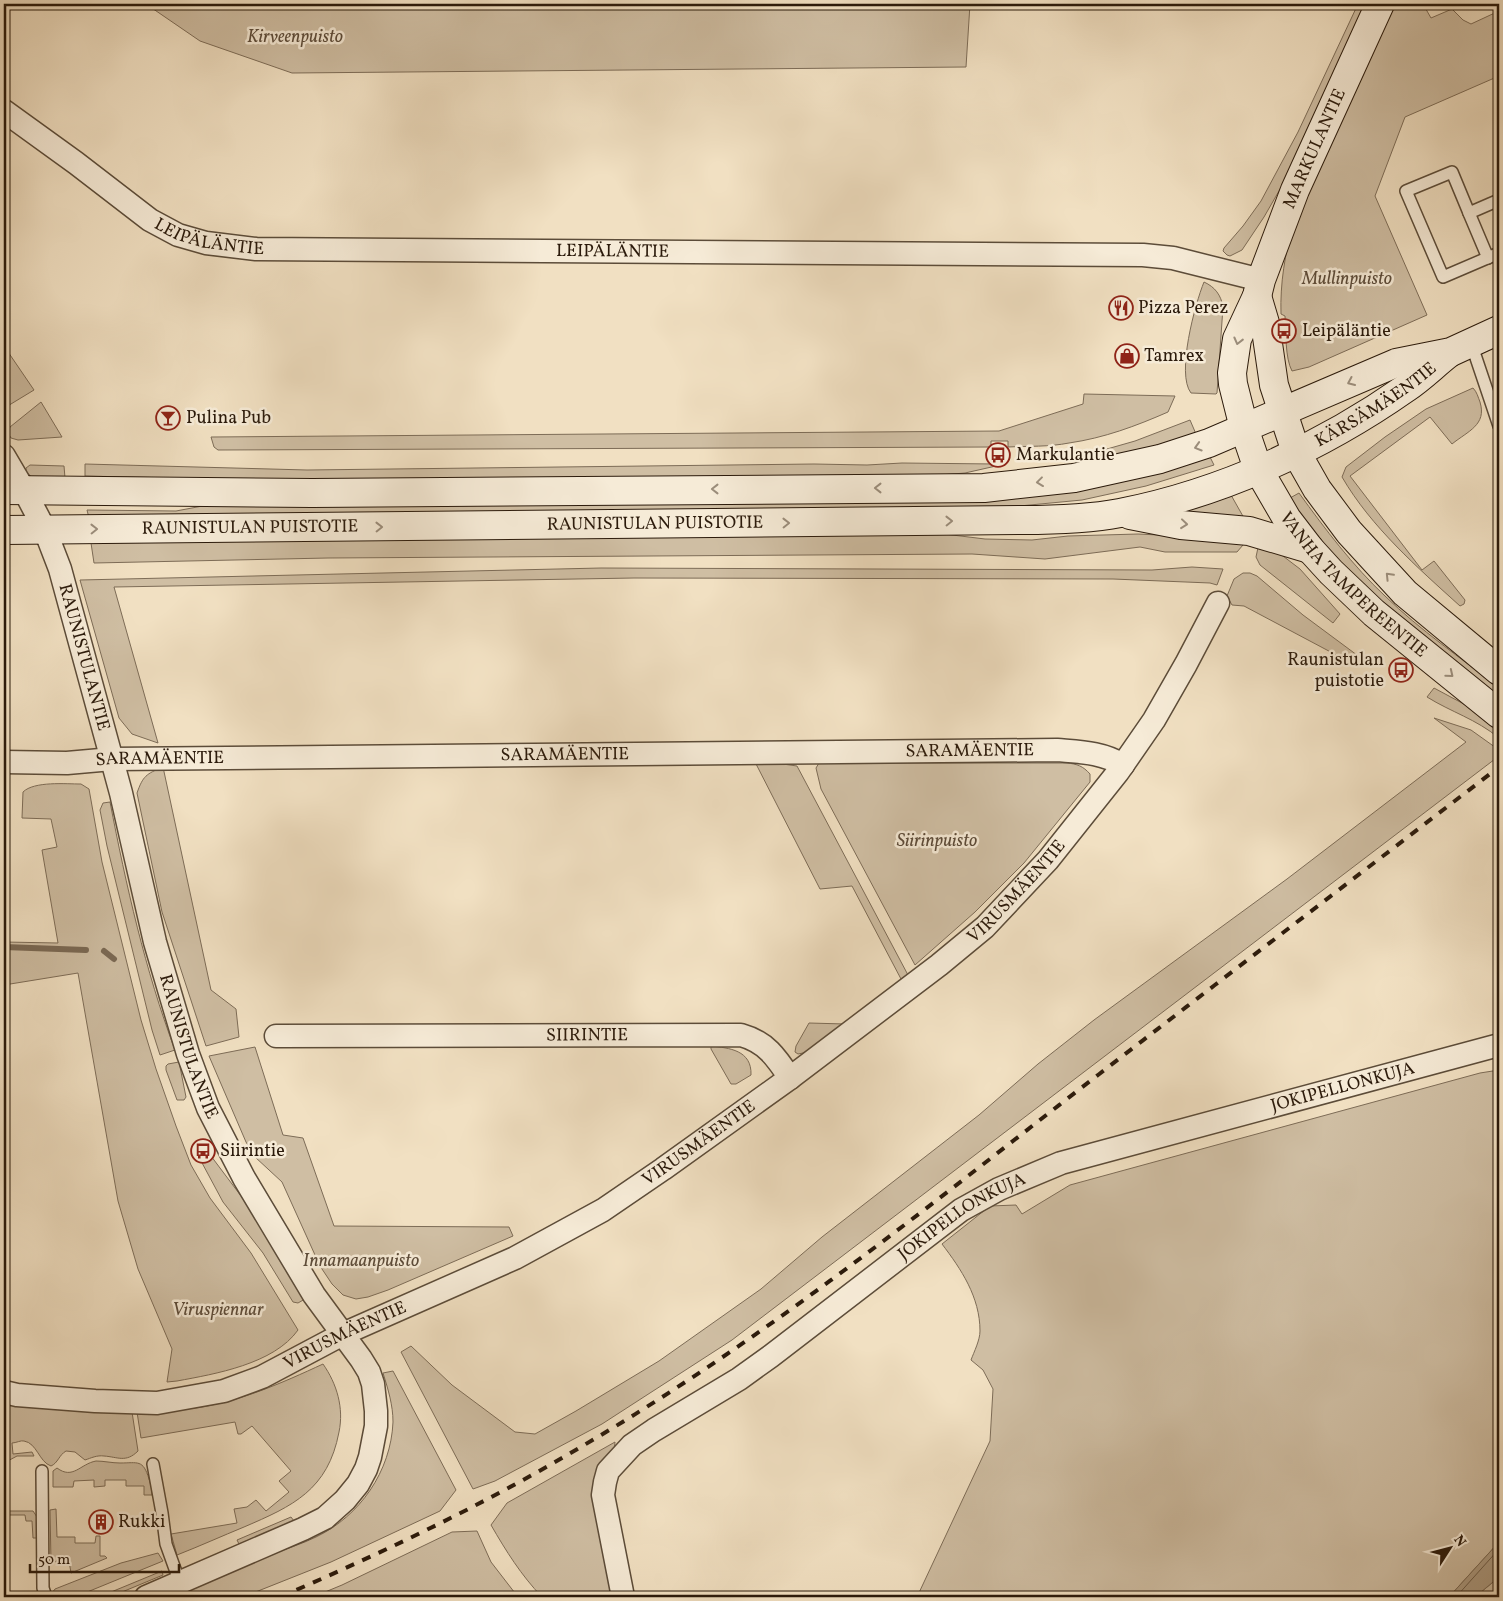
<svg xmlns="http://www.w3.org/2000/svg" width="1503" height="1601" font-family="Vollkorn,serif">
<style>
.green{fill:#cfbea3;stroke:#7d6c57}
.water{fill:#ae9d84;stroke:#7a6954}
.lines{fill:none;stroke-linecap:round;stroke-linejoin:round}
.shore{stroke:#6c5c48;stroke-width:1}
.stream{stroke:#7a6954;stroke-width:6}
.lane-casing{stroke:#5c4c39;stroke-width:14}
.street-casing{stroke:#5c4c39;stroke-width:25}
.secondary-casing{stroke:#2b1a0b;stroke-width:30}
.lane{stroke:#f6ebd7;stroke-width:11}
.street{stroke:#f6ebd7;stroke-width:22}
.secondary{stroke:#f6ebd7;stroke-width:28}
.rail{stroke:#2b1a0b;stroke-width:4;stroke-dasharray:9 9;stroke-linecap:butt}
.oneway{stroke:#9b8d7b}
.labels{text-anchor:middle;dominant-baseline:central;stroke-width:5;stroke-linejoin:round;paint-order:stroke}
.park-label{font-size:18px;font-style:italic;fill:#5c4b39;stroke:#f6ebd7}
.street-label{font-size:18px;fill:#2b1a0b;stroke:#f6ebd7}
.poi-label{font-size:18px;fill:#2b1a0b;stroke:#f6ebd7;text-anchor:start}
</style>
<rect width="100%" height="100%" fill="#f1e0c2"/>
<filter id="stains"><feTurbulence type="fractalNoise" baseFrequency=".004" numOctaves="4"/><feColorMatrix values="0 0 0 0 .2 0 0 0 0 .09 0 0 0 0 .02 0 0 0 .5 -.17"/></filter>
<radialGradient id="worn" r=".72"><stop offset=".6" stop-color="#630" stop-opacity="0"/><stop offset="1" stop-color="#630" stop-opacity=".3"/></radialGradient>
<g class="green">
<path d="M146 4H970L966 67 292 73 200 41Z"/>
<path d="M1358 4H1365L1283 184 1264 217 1242 250 1230 256 1227 255 1223 251 1224 248 1243 226 1261 201 1298 132Z"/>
<path d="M1393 4H1423L1431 18 1452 9 1463 20 1471 24 1499 11V76L1405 117 1375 196 1427 315 1309 367 1292 371C1285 358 1286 332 1285 316L1281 314C1280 283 1285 254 1293 225Z"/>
<path d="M1204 282C1215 287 1221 295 1223 307L1217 393 1216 394 1191 393C1176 374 1195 304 1204 282Z"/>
<path d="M4 346 34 390 6 407 4 403Z"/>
<path d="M1473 388C1477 392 1478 397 1480 402 1487 425 1468 431 1452 444L1430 417 1350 476 1422 570 1434 561 1465 600 1464 604 1460 606C1418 568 1371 527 1342 477L1346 467 1385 437 1426 409Z"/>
<path d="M1084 394 1175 396 1168 412C1136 426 1104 438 1069 443 1049 447 1028 446 1008 447V441H991V447L218 450 214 447 211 437 999 431 1083 404Z"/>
<path d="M41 402 62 437 18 440 11 438 8 433 10 427Z"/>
<path d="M1190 420 1196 434C1153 449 1111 459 1066 460L1068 456 1100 451 1135 441Z"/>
<path d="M1210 457 1214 465 1146 486 1082 500 1009 507 89 518 87 510 176 511 213 504 622 502Z"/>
<path d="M902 463 995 464 996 466 965 473 941 475 306 481 85 476V464L307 470 814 464 867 465Z"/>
<path d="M30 465 64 466 65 478H33L26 472V468Z"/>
<path d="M1299 493C1325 529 1353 566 1385 596 1420 630 1461 658 1499 688V699L1376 600 1325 547 1296 508 1290 498Z"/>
<path d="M1231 495 1244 518 1178 512Z"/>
<path d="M936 533 985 539 1032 540 1068 536 1138 534 1242 539 1243 545 1237 552H1165L1140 547 1045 559 972 554 328 558 94 563 91 543 323 536Z"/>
<path d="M1259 543 1279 553 1300 569 1340 614 1333 623 1260 565 1256 557Z"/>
<path d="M1192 567 1223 569 1217 585 1210 583 1113 579 634 578 114 587 158 743 132 734 119 718 80 580 601 568 1152 570Z"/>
<path d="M1243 573H1250L1257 576 1303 615 1365 661 1357 666 1244 606 1232 605 1227 596 1234 579Z"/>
<path d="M1434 688 1475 710 1499 727V738C1476 719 1451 712 1427 697Z"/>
<path d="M1434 718 1471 730 1499 750V756L732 1340 602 1424 495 1481 473 1489 401 1352 411 1346 452 1385 515 1432 535 1434 576 1411 659 1361 761 1289 822 1237 979 1115 1038 1064 1094 1020 1287 879 1466 742Z"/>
<path d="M754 760 797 766 908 975 901 979 852 886 820 889Z"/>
<path d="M819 763H1067C1077 764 1083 766 1090 774V782L1024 863 975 912 915 965 821 789 816 768Z"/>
<path d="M163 767 211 990 236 1009 239 1037 206 1046 162 912 137 793C143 776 146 774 163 767Z"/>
<path d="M81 784 89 789 102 862 141 1020 156 1069 176 1126 191 1165 210 1198 251 1253 298 1330C274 1364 215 1374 177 1381L167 1382 172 1349 138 1269 118 1201 78 973 4 985V942L58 943 42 850 57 847 51 819 22 818 23 792C34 781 66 784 81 784Z"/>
<path d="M110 802C126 885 145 970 175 1050L160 1055 152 1030 107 846 100 810 103 803Z"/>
<path d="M809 1023 845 1024 808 1052 798 1054 795 1052 796 1046Z"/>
<path d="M711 1046C729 1048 752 1050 751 1075L736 1084H731L711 1049Z"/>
<path d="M255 1047 283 1135 303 1138 334 1226 509 1227 513 1236 388 1290 368 1297 356 1299 343 1295 332 1284 320 1266 282 1182 255 1157 246 1142 209 1056Z"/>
<path d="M179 1062 186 1097 184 1100H177L166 1070V1066L168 1064Z"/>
<path d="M1499 1070V1542L1449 1597H917L990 1441 993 1389 983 1370 971 1360C974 1352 980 1340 980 1331 980 1297 961 1269 942 1244L990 1206 1016 1205 1022 1214 1070 1185 1480 1073Z"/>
<path d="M211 1156 247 1204 305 1299 298 1303 293 1302 263 1253 223 1202 201 1161Z"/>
<path d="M323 1364C337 1384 344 1408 339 1432 328 1490 293 1506 244 1527 222 1536 200 1546 177 1555L171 1534 237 1523 234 1509 247 1507 256 1500 266 1511 289 1492 279 1481 291 1471 252 1426 241 1434H238L235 1422 141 1438 137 1412C156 1411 175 1411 195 1408 239 1402 282 1383 323 1364Z"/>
<path d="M393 1371 456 1490 440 1511 331 1562 243 1597H172C205 1584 238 1569 270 1555 285 1549 302 1544 316 1537 360 1516 391 1471 393 1422 393 1405 388 1389 383 1373Z"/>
<path d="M4 1402 132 1412 138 1451C126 1463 118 1457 104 1456 97 1455 91 1458 85 1460L75 1452 66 1451C59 1455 58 1463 51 1466 39 1462 37 1443 24 1441 21 1440 16 1443 12 1443L13 1454 32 1452 34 1456H17L4 1463Z"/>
<path d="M615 1442 614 1452 616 1597H542C521 1575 506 1551 491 1525L507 1503Z"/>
<path d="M96 1461C104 1461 112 1463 120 1463 138 1463 143 1459 149 1479 151 1485 152 1489 152 1495H144V1486H126V1480H105V1486L94 1487V1480L74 1481 73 1487H53V1471L57 1468C73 1480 80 1464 96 1461Z"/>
<path d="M4 1509 8 1511H33L37 1517 38 1538H33L32 1521H26L25 1515H8V1521H4Z"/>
<path d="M56 1509 57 1537H75V1543H95L96 1536H100V1556H105L107 1558 71 1573 69 1561 51 1562 50 1510Z"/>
<path d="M291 1517 294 1521 239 1544 237 1540Z"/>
<path d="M477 1531 491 1562 518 1597H313L342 1585 452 1532Z"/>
<path d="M158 1553 163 1561 75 1597H53L52 1593 55 1589 121 1563Z"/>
<path d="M162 1571 163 1575 110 1597H99Z"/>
<path d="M1499 1577V1597H1475L1497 1579Z"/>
</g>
<path class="water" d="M1499 1542V1577L1475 1597H1449Z"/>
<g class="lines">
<path class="shore" d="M1456 1597 1499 1549"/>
<g class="stream">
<path d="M4 947 86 950"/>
<path d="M104 951 114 959"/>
</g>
<g class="lane-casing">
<g id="lane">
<path d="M1499 200 1469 213 1452 172 1406 191 1443 277 1499 253"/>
<path d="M1469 213 1488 258"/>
<path d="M1471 343 1499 426"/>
<path d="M153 1464 162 1513 166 1544 180 1583"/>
<path d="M42 1471 43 1588 46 1597"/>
</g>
</g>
<g class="street-casing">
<g id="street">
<path id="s1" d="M4 111 76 163 150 220 178 235 206 243 256 249 1143 255 1173 258 1261 280"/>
<path id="s2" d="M4 456 24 490 45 530 60 569 121 793 155 942 188 1054 208 1108 244 1178 314 1295 361 1359 369 1372 373 1384 376 1411V1426L370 1457 366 1469 358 1484 345 1500 325 1518 303 1529 146 1597"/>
<path id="s3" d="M4 762 67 763 112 759 1057 750C1080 752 1102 752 1123 765"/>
<path id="s4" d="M276 1036 741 1035C766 1042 776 1057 790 1078"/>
<path id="s5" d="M4 1392 17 1395 95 1401 157 1403 224 1391 262 1377 343 1334 515 1258 603 1210 663 1169 790 1078 939 965 985 927 1048 860 1118 772 1154 720 1186 664 1218 603"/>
<path id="s6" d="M623 1597 603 1495 605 1482 608 1471 632 1445 654 1430 739 1379 771 1356 961 1210 999 1189 1061 1163 1499 1045"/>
</g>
</g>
<g class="secondary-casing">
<g id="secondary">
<path id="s7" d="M1380 4 1295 190 1261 280 1257 296 1237 339 1232 373 1233 384 1244 428 1258 469 1287 519 1310 549 1331 572 1374 613 1499 714"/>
<path d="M1257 296 1265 323 1274 385 1296 452 1317 489 1349 532 1405 593 1499 671"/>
<path d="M4 490 312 493 984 488 1074 478 1160 459 1209 443 1396 363 1451 352 1499 330"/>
<path d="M1130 515 1181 525 1249 531 1310 549"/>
<path id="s8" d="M4 530 1022 520C1054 520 1089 519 1120 513 1222 493 1322 447 1406 388 1421 378 1434 365 1448 354"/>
</g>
</g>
<use href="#lane" class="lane"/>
<use href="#street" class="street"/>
<use href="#secondary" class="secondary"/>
<path class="rail" d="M280 1597C382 1553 483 1505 579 1448 744 1352 895 1233 1045 1116 1196 999 1348 883 1499 767"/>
</g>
<defs><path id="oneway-chevron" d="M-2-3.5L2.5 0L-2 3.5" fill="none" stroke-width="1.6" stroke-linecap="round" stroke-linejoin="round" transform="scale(1.25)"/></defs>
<g class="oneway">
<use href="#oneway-chevron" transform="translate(1238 341) rotate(104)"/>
<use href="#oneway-chevron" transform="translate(1351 382) rotate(156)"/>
<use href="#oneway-chevron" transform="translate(1198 447) rotate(163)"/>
<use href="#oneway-chevron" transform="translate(1040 482) rotate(173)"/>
<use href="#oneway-chevron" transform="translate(878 488) rotate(180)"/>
<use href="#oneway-chevron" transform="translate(715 489) rotate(180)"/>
<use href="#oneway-chevron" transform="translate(949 521) rotate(-1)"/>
<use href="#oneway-chevron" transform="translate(786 523) rotate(-1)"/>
<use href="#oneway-chevron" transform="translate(1184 524) rotate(6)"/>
<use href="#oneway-chevron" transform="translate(379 527) rotate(-1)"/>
<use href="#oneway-chevron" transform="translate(94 529) rotate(-1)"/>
<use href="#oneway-chevron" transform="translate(1389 576) rotate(-134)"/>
<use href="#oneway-chevron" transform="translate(1450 674) rotate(39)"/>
</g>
<defs>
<g id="restaurant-ring" transform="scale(1.25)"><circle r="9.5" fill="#f6ebd7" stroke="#8f2418" stroke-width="1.5"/><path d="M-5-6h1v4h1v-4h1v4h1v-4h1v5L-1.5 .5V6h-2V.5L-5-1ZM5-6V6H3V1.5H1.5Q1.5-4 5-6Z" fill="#8f2418"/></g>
<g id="bus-ring" transform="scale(1.25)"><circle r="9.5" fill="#f6ebd7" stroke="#8f2418" stroke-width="1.5"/><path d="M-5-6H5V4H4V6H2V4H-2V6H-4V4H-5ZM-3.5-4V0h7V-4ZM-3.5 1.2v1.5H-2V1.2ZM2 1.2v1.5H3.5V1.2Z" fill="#8f2418"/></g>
<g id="shop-ring" transform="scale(1.25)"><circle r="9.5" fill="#f6ebd7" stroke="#8f2418" stroke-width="1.5"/><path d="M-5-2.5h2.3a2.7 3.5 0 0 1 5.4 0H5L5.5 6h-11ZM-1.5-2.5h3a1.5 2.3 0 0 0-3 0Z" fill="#8f2418"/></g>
<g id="bar-ring" transform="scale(1.25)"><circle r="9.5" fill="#f6ebd7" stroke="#8f2418" stroke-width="1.5"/><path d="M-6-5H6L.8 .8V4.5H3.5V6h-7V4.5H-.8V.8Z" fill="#8f2418"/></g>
<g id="building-ring" transform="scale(1.25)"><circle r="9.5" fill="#f6ebd7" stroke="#8f2418" stroke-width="1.5"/><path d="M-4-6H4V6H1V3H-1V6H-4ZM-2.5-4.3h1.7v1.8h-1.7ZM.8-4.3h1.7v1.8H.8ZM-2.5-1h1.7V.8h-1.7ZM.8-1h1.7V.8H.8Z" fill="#8f2418"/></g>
</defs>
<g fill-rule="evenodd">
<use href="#restaurant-ring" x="1121" y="308"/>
<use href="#bus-ring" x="1284" y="331"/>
<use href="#shop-ring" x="1127" y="356"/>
<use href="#bar-ring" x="168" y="418"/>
<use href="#bus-ring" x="998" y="455"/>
<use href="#bus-ring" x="1401" y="670"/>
<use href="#bus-ring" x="203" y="1151"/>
<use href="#building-ring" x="101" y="1522"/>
</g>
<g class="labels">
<g class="park-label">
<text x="295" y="37">Kirveenpuisto</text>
<text x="1347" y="279">Mullinpuisto</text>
<text x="937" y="841">Siirinpuisto</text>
<text x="361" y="1261">Innamaanpuisto</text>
<text x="218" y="1310">Viruspiennar</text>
</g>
<g class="street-label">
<text transform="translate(1315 149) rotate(-66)">MARKULANTIE</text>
<text stroke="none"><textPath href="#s1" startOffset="245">LEIPÄLÄNTIE</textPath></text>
<text stroke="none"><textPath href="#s1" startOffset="650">LEIPÄLÄNTIE</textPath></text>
<text stroke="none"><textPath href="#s8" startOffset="1396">KÄRSÄMÄENTIE</textPath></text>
<text stroke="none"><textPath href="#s8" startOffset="651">RAUNISTULAN PUISTOTIE</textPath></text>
<text stroke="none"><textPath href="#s8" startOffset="246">RAUNISTULAN PUISTOTIE</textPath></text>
<text stroke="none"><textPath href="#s7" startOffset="650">VANHA TAMPEREENTIE</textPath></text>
<text stroke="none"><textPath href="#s2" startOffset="218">RAUNISTULANTIE</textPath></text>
<text stroke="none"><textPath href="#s3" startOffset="966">SARAMÄENTIE</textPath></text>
<text stroke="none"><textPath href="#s3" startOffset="561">SARAMÄENTIE</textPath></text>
<text stroke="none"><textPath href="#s3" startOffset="156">SARAMÄENTIE</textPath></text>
<text stroke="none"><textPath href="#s5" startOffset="1165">VIRUSMÄENTIE</textPath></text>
<text stroke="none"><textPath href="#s4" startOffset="311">SIIRINTIE</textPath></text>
<text stroke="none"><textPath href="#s2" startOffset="621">RAUNISTULANTIE</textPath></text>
<text stroke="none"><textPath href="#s6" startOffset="971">JOKIPELLONKUJA</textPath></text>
<text stroke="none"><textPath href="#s5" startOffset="759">VIRUSMÄENTIE</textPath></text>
<text stroke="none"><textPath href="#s6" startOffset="566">JOKIPELLONKUJA</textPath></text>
<text stroke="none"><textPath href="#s5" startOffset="355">VIRUSMÄENTIE</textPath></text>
</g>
<g class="poi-label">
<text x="1138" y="308">Pizza Perez</text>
<text x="1302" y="331">Leipäläntie</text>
<text x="1144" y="356">Tamrex</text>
<text x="186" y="418">Pulina Pub</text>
<text x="1016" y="455">Markulantie</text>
<text x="1384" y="660" text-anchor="end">Raunistulan<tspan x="1384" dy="21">puistotie</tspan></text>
<text x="220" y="1151">Siirintie</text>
<text x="118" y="1522">Rukki</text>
</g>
</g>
<rect width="1503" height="1601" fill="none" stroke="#f1e0c2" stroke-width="20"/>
<rect x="5" y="5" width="1493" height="1591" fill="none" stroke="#2b1a0b" stroke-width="2.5"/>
<rect x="10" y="10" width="1483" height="1581" fill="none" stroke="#2b1a0b"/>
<g transform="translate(1450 1548) rotate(54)" stroke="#f6ebd7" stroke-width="4" paint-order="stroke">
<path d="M0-4L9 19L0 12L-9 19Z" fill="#2b1a0b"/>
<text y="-8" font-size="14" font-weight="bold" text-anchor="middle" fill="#2b1a0b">N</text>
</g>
<path d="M30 1564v8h149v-8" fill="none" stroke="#2b1a0b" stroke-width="2.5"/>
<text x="38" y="1564" font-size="15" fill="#2b1a0b" stroke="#f6ebd7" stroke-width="4" paint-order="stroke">50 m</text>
<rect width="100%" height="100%" filter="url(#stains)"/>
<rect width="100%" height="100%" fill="url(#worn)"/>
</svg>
